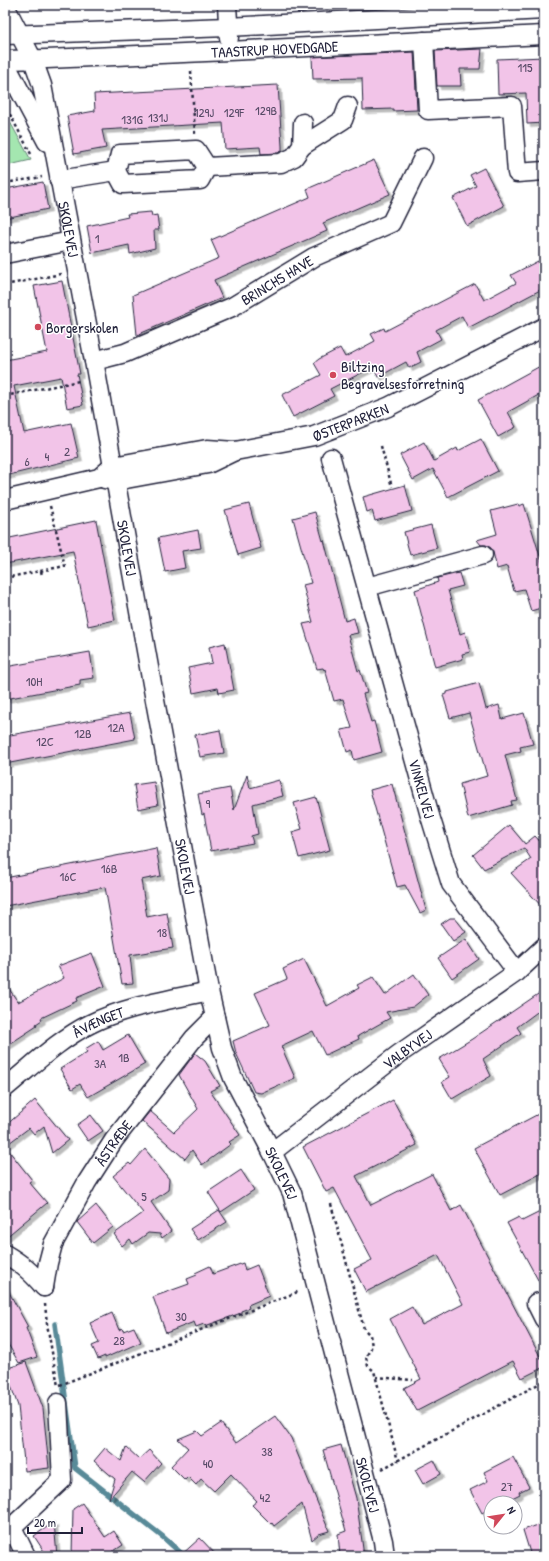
<svg xmlns="http://www.w3.org/2000/svg" width="549" height="1561" font-family="'Patrick Hand',sans-serif">
<style>
.green{fill:#a4e6b0;stroke:#638476}
.lines{fill:none;stroke-linecap:round;stroke-linejoin:round}
.stream{stroke:#598a98;stroke-width:5.5}
.building{fill:#f2c4e8;stroke:#22223b;filter:url(#shadow)}
.minor-casing{stroke:#22223b;stroke-width:21}
.path{stroke:#22223b;stroke-width:2.5;stroke-dasharray:3 3;stroke-linecap:butt}
.minor{stroke:#fff;stroke-width:18}
.poi-dot{fill:#d1495b;stroke:#fff;stroke-width:1.5}
.labels{text-anchor:middle;dominant-baseline:central;stroke-width:3;stroke-linejoin:round;paint-order:stroke}
.number-label{font-size:13px;fill:#564a66}
.street-label{font-size:15px;fill:#22223b;stroke:#fff}
.poi-label{font-size:15px;fill:#22223b;stroke:#fff;text-anchor:start}
</style>
<defs>
<filter id="shadow"><feDropShadow dx="3.5" dy="3.5" stdDeviation="0" flood-color="#0004"/></filter>
</defs>
<rect width="100%" height="100%" fill="#fff"/>
<filter id="ink" filterUnits="userSpaceOnUse"><feTurbulence type="fractalNoise" baseFrequency=".025" numOctaves="2"/><feDisplacementMap in="SourceGraphic" scale="8" xChannelSelector="R" yChannelSelector="G"/><feConvolveMatrix kernelMatrix="1 2 1 2 8 2 1 2 1" color-interpolation-filters="sRGB"/></filter>
<g filter="url(#ink)">
<path class="green" d="M5 113 31 160 5 166Z"/>
<g class="lines">
<path class="stream" d="M55 1324 75 1468 163 1537 184 1556"/>
</g>
<g class="building">
<path d="M482 49 480 69H460L461 86H437L435 51Z"/>
<path d="M414 52 417 110 393 111V109L363 110 362 78 313 79 312 57Z"/>
<path d="M544 57V123L527 124 526 93 498 94 497 59Z"/>
<path d="M278 85 282 146V151L278 153 261 154 260 147 225 149 223 123 102 130 106 148 74 154 67 116 95 111 94 94Z"/>
<path d="M374 160 390 194 323 223 327 231 214 280 222 298 137 335 133 295 219 258 211 240 310 197 307 189Z"/>
<path d="M484 168 504 206 467 226 453 198 476 186 470 175Z"/>
<path d="M43 182 48 209 5 218V189Z"/>
<path d="M151 212 152 216 157 215 159 230H154L155 248 130 254 129 245 92 253 87 226 128 217 127 214Z"/>
<path d="M544 260V288L468 328 462 316 436 330 441 339 417 352 421 362 409 368 406 362 378 377 373 367 330 389 334 396 293 417 282 395 321 375 314 363 319 359 340 348 345 357 375 341 371 334 384 328 385 331 475 284 484 300 516 283 511 275 538 261 539 263Z"/>
<path d="M62 281 80 374H77L83 405 67 408 61 377 14 386 24 433 71 423 79 458 5 476V360L47 352 34 286Z"/>
<path d="M544 364V392L508 412 516 427 498 437 478 400Z"/>
<path d="M481 439 498 471 448 497 433 469 413 480 400 455 424 442 434 461 457 448 458 451Z"/>
<path d="M405 485 412 511 375 521 372 510 367 512 363 497Z"/>
<path d="M249 504 261 548 238 555 225 510Z"/>
<path d="M518 504 519 506 524 504 544 569V607L531 611 524 589 514 591 507 566 497 569 493 552 491 548 486 545H481L477 540 497 534 491 511Z"/>
<path d="M315 512 323 541 324 540 345 621 354 618 358 633 348 635 358 671 360 670 367 693 363 694 371 722 374 721 382 752 354 760 352 750 347 752 341 730 352 728 343 699 334 701 325 669 324 670 323 668 317 669 303 624 313 622 303 585 311 583 293 518Z"/>
<path d="M96 520 115 620 88 626 73 551 5 564V539Z"/>
<path d="M431 525 437 548 410 555 404 532Z"/>
<path d="M198 530 201 548 182 551 185 568 165 572 158 538Z"/>
<path d="M459 573 463 586 448 590 460 634 465 632 470 652 462 654 463 659 435 667 415 590 438 582 437 578Z"/>
<path d="M225 643 234 690 219 693 218 688 193 693 188 668 212 663 209 647Z"/>
<path d="M90 652 94 678 80 680V685L5 699V667Z"/>
<path d="M479 683 486 709 499 705 502 719 524 713 533 744 520 747 521 751 505 755 517 800 511 801 512 805 468 818 460 784 487 776 469 713 450 718 443 695 447 694V692Z"/>
<path d="M130 713 135 739 5 764V736Z"/>
<path d="M220 730 224 753 200 757 195 735Z"/>
<path d="M247 775 250 788 279 780 283 796 253 804 258 834 251 836 253 843 211 851 204 814 202 815 198 794 230 788 234 810Z"/>
<path d="M154 782 158 805 138 809 134 785Z"/>
<path d="M392 784 426 910 420 913 405 885 397 887 370 790Z"/>
<path d="M316 797 330 850 299 858 292 832 302 829 294 803Z"/>
<path d="M509 825 525 844 535 836 544 846V909L511 873 531 859 524 848 484 869 473 855Z"/>
<path d="M156 848 161 876 141 880 147 917 167 913 173 948 130 955 133 983 122 984 105 887 5 906V878Z"/>
<path d="M450 918H455L466 932 453 941 441 924Z"/>
<path d="M466 939 479 959 452 978 438 958Z"/>
<path d="M92 953 105 986 76 998 77 1001 41 1018 42 1020 36 1024 37 1026 5 1047V983L18 1002 64 978 58 966Z"/>
<path d="M304 959 327 1006 359 988 357 985 373 977 385 995 414 974 428 995 413 1007 386 1012 390 1018 358 1036 359 1039 325 1055 313 1031 281 1046 295 1078 261 1093 254 1092 236 1053 233 1041 270 1025 255 993 287 979 283 969Z"/>
<path d="M544 990V1007L517 1027 521 1033 483 1059 491 1076 452 1099 442 1082 450 1077 439 1059 472 1039Z"/>
<path d="M128 1035 145 1064 88 1097 80 1084 72 1089 60 1069 87 1052 85 1049 98 1041 103 1050Z"/>
<path d="M195 1053 205 1061 220 1086 210 1091 240 1135 229 1142 231 1144 202 1165 192 1150 185 1159 142 1121 150 1111 174 1132 198 1109 179 1075Z"/>
<path d="M35 1100 68 1140 52 1153 44 1126 34 1134 29 1128 5 1146 32 1180 29 1182 47 1203 5 1238V1126Z"/>
<path d="M393 1100 417 1145 356 1176 371 1205 432 1174 451 1211 461 1205 544 1364V1367L522 1378 513 1361 417 1411 404 1388 421 1379 390 1319 412 1307 422 1325 463 1304 438 1255 366 1292 354 1269 372 1260 334 1188 326 1192 303 1147Z"/>
<path d="M544 1111V1172L500 1195 474 1148Z"/>
<path d="M91 1115 103 1131 88 1141 77 1125Z"/>
<path d="M145 1149 169 1179 168 1190 151 1202 171 1231 162 1238 160 1234 148 1233 133 1244 130 1239 122 1246 114 1234 143 1213 113 1176 129 1163 131 1165Z"/>
<path d="M241 1170 254 1190 221 1212 208 1192Z"/>
<path d="M96 1205 113 1227 93 1243 77 1222Z"/>
<path d="M219 1210 227 1222 198 1240 190 1229Z"/>
<path d="M544 1210V1291L507 1223 519 1217 522 1221Z"/>
<path d="M243 1263 245 1270 257 1265 269 1296 248 1305 249 1308 241 1311V1313L205 1326 204 1324 196 1327 194 1322 166 1333 153 1297 189 1284 187 1279 197 1275 195 1273 210 1266 213 1274Z"/>
<path d="M5 1285 28 1327 26 1328 37 1357 19 1363 5 1339Z"/>
<path d="M112 1313 119 1330 122 1328 123 1331 134 1327 141 1342 105 1358V1356L98 1359 92 1346 99 1343 90 1323Z"/>
<path d="M26 1362 43 1408 49 1468 25 1471 18 1406 5 1369Z"/>
<path d="M275 1416 291 1438 329 1531 319 1534 312 1540 302 1504 274 1526 272 1523 271 1524 252 1505 257 1501 231 1474 214 1491 201 1479 196 1485 188 1477 185 1480 171 1466 188 1448 178 1439 197 1431 202 1436 221 1423 236 1443Z"/>
<path d="M341 1445 356 1498 364 1556H340L338 1534 346 1531 323 1450Z"/>
<path d="M126 1447 139 1459 149 1450 161 1463 144 1482 132 1472 109 1499 115 1479 94 1461 105 1448 121 1461Z"/>
<path d="M513 1457 529 1487 519 1492 520 1494 502 1503H491V1508L482 1513 470 1490 488 1481 484 1472Z"/>
<path d="M434 1460 441 1474 423 1484 415 1470Z"/>
<path d="M82 1503 105 1537 114 1531 123 1545 106 1556H72L73 1509Z"/>
<path d="M54 1522 57 1556H47L34 1536Z"/>
<path d="M544 1523V1556H531L523 1530Z"/>
<path d="M200 1538 217 1556H180Z"/>
</g>
<g class="lines">
<g class="minor-casing">
<g id="minor">
<path d="M227 5 229 38"/>
<path id="s1" d="M5 6 33 60 42 85 94 361 154 695 209 991 222 1048 233 1078 272 1152 292 1193 383 1541 385 1556"/>
<path d="M5 35 228 27 544 10"/>
<path d="M424 41 428 110 512 106 517 173 544 171"/>
<path id="s2" d="M5 60 47 59 229 51 544 35"/>
<path d="M5 63 47 142"/>
<path d="M302 146 343 120 348 106"/>
<path d="M196 150 207 167 200 180 123 184 116 171 120 154Z"/>
<path d="M207 167 281 163 294 157 302 146 303 123"/>
<path d="M59 180 116 171"/>
<path d="M5 254 71 241"/>
<path id="s3" d="M94 361 125 353 232 307 314 257 391 223 423 158"/>
<path id="s4" d="M331 458 430 816 451 884 517 972"/>
<path d="M104 479 115 481 208 464 235 451"/>
<path id="s5" d="M5 500 99 478 113 466 207 449 235 451 314 436 388 407 544 327"/>
<path d="M367 587 483 555"/>
<path id="s6" d="M5 1088C32 1066 58 1040 90 1024 126 1006 170 1000 209 991"/>
<path id="s7" d="M272 1152 399 1054 517 972 544 947"/>
<path d="M5 1254C22 1264 31 1272 44 1287"/>
<path id="s8" d="M44 1287 48 1263 53 1244 87 1182 114 1140 194 1038 215 1017"/>
<path d="M544 1301 536 1303 544 1319"/>
<path d="M26 1556 12 1527 62 1480 58 1403"/>
</g>
</g>
<g class="path">
<path d="M191 71 195 134"/>
<path d="M7 109 31 154"/>
<path d="M5 183 42 177"/>
<path d="M5 285 61 274"/>
<path d="M5 396 79 381"/>
<path d="M381 446 392 487"/>
<path d="M41 571 42 575"/>
<path d="M5 578 65 566 50 506"/>
<path d="M5 653V654"/>
<path d="M331 1204 364 1329 370 1335 372 1346 366 1357 368 1366 374 1371 398 1461"/>
<path d="M45 1304 47 1324 58 1386"/>
<path d="M376 1377 413 1380"/>
<path d="M60 1385 300 1291"/>
<path d="M382 1469 544 1381"/>
</g>
<use href="#minor" class="minor"/>
</g>
</g>
<g class="poi-dot">
<circle cx="38" cy="327" r="4"/>
<circle cx="333" cy="375" r="4"/>
</g>
<g class="labels">
<g class="number-label">
<text x="525" y="67">115</text>
<text x="266" y="110">129B</text>
<text x="204" y="112">129J</text>
<text x="234" y="112">129F</text>
<text x="158" y="117">131J</text>
<text x="132" y="119">131G</text>
<text x="97" y="238">1</text>
<text x="67" y="451">2</text>
<text x="47" y="456">4</text>
<text x="27" y="461">6</text>
<text x="34" y="681">10H</text>
<text x="116" y="727">12A</text>
<text x="83" y="733">12B</text>
<text x="45" y="741">12C</text>
<text x="208" y="803">9</text>
<text x="109" y="868">16B</text>
<text x="68" y="876">16C</text>
<text x="162" y="932">18</text>
<text x="124" y="1057">1B</text>
<text x="100" y="1063">3A</text>
<text x="144" y="1196">5</text>
<text x="181" y="1316">30</text>
<text x="119" y="1340">28</text>
<text x="267" y="1451">38</text>
<text x="208" y="1463">40</text>
<text x="507" y="1486">27</text>
<text x="265" y="1497">42</text>
</g>
<g class="street-label">
<text stroke="none"><textPath href="#s2" startOffset="270">TAASTRUP HOVEDGADE</textPath></text>
<text stroke="none"><textPath href="#s1" startOffset="234">SKOLEVEJ</textPath></text>
<text stroke="none"><textPath href="#s3" startOffset="201">BRINCHS HAVE</textPath></text>
<text stroke="none"><textPath href="#s5" startOffset="358">ØSTERPARKEN</textPath></text>
<text stroke="none"><textPath href="#s1" startOffset="558">SKOLEVEJ</textPath></text>
<text stroke="none"><textPath href="#s4" startOffset="343">VINKELVEJ</textPath></text>
<text stroke="none"><textPath href="#s1" startOffset="882">SKOLEVEJ</textPath></text>
<text stroke="none"><textPath href="#s6" startOffset="115">ÅVÆNGET</textPath></text>
<text stroke="none"><textPath href="#s7" startOffset="170">VALBYVEJ</textPath></text>
<text stroke="none"><textPath href="#s8" startOffset="162">ÅSTRÆDE</textPath></text>
<text stroke="none"><textPath href="#s1" startOffset="1206">SKOLEVEJ</textPath></text>
<text stroke="none"><textPath href="#s1" startOffset="1530">SKOLEVEJ</textPath></text>
</g>
<g class="poi-label">
<text x="46" y="327">Borgerskolen</text>
<text x="341" y="366">Biltzing<tspan x="341" dy="17">Begravelsesforretning</tspan></text>
</g>
</g>
<rect width="549" height="1561" fill="none" stroke="#fff" stroke-width="20"/>
<rect x="10" y="10" width="529" height="1541" fill="none" stroke="#22223b" stroke-width="1.5" filter="url(#ink)"/>
<g transform="translate(503 1515) rotate(60)"><circle r="19" fill="#ffffff" stroke="#a7a7b1"/>
<path d="M0-3L7 15L0 10L-7 15Z" fill="#d1495b"/>
<text y="-6" font-size="11" font-weight="bold" text-anchor="middle" fill="#22223b">N</text>
</g>
<path d="M28 1527v6h54v-6" fill="none" stroke="#22223b" stroke-width="2"/>
<text x="34" y="1527" font-size="12" fill="#22223b" stroke="#ffffff" stroke-width="3" paint-order="stroke">20 m</text>
</svg>
